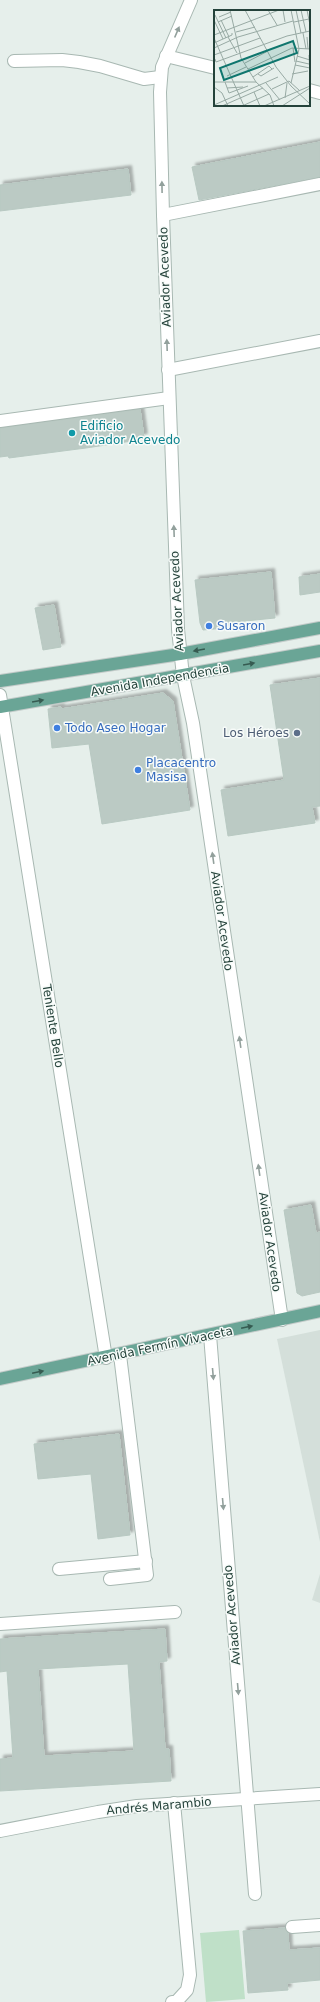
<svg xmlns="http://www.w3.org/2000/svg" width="320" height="2002" font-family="'DejaVu Sans',sans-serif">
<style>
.built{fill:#d4dfda}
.green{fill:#bfe0c8}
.building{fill:#bbcac4;stroke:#b8c9c2;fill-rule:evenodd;filter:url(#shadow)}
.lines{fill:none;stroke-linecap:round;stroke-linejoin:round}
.minor-casing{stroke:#a8b8b2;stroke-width:14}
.major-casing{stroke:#c2cac8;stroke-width:14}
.minor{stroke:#fff;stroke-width:12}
.major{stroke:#6aa596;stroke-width:12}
.oneway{fill:#92a09c}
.oneway2{fill:#365b51}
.culture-dot{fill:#0f9aa8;stroke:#f7fbf9;stroke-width:1.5}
.shop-dot{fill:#3f7fe0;stroke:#f7fbf9;stroke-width:1.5}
.service-dot{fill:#5c6f8a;stroke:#f7fbf9;stroke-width:1.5}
.labels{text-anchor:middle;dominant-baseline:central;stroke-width:3;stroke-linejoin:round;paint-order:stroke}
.street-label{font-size:12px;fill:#24423a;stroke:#f7fbf9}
.culture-label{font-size:12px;fill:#0d838f;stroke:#f7fbf9;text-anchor:start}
.shop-label{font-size:12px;fill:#366cbe;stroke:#f7fbf9;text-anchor:start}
.service-label{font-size:12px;fill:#4e5e75;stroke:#f7fbf9;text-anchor:end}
.inset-road{fill:none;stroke:#98aaa4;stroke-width:1}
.view{fill:#0f766e;fill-opacity:0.15;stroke:#0f766e;stroke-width:2}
.inset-edge{fill:none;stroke:#24423a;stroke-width:2}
</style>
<defs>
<filter id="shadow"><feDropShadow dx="3.5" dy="-3.5" stdDeviation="1" flood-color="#0004"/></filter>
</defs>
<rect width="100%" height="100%" fill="#e6efeb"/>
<g class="built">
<path d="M320 1330V1542L277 1339Z"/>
<path d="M320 1574V1603L312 1600Z"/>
</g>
<path class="green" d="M239 1930 245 1999 206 2002 200 1933Z"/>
<g class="building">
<path d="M320 142V177L199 200 192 167Z"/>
<path d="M128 169 131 195 0 211V185Z"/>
<path d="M140 409 144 437 132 439V441L86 448 9 458 8 456 0 457V428Z"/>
<path d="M271 572 275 618 225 623 226 628 203 630 200 623 195 580Z"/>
<path d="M320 574V592L300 595 299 577Z"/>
<path d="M54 605 61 647 43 650 35 608Z"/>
<path d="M320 678V806L312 807 315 823 228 836 221 790 284 780 270 685Z"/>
<path d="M163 693 173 701 190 810 102 824 89 744 52 748 48 709 61 707V709Z"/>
<path d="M311 1205 316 1233 320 1232V1292L302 1296 297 1293 284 1210Z"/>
<path d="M119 1434 130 1535 98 1539 91 1474 38 1479 34 1444Z"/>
<path d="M165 1629 167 1661 159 1662 165 1749H169L171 1781 0 1791V1759L13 1758 7 1671 0 1672V1639ZM128 1664 134 1751 44 1756 38 1669Z"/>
<path d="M285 1928 288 1933 289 1950 320 1948V1980L287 1983 288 1990 248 1993 243 1931Z"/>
</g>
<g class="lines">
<g class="minor-casing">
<g id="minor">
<path d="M191 0 162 67 160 92 163 215 178 629 183 676 193 723 282 1320"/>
<path d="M166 56 215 68"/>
<path d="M14 61 62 60 79 62 100 66 144 79 160 77"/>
<path d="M309 90 320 93"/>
<path d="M163 215 320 184"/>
<path d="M168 370 320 341"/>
<path d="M0 421 169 398"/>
<path d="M0 695 106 1358"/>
<path d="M210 1335 255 1894"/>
<path d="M59 1569 146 1561"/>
<path d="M110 1579 147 1575 120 1355"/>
<path d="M0 1624 175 1612"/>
<path d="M0 1831 98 1812 137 1806 320 1794"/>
<path d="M292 1927 320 1925"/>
<path d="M172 2002H176L187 1990 190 1975 174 1803"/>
</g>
</g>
<g class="major-casing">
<g id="major">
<path d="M0 681 180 654 320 628"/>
<path d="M0 707 320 651"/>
<path d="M0 1379 320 1311"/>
</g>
</g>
<use href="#minor" class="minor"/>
<use href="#major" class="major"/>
</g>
<defs><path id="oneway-solid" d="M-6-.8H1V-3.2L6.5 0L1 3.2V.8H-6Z"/></defs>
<g class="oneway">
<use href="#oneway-solid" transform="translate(177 32) rotate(-67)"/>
<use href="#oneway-solid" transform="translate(162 187) rotate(-91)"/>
<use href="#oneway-solid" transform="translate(167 345) rotate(-92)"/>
<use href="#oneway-solid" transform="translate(174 531) rotate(-92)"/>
<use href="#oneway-solid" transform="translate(213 858) rotate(-98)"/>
<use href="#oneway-solid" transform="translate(240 1042) rotate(-98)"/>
<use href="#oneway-solid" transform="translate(259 1170) rotate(-98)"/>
<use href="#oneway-solid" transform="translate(213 1374) rotate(85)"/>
<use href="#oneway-solid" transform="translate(223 1504) rotate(85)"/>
<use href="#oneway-solid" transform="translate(238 1689) rotate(85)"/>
</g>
<g class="oneway2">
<use href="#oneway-solid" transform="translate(199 650) rotate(170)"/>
<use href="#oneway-solid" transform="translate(249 664) rotate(-10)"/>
<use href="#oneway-solid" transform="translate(38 701) rotate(-10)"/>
<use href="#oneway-solid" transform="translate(247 1327) rotate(-12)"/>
<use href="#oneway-solid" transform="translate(38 1372) rotate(-12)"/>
</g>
<circle class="culture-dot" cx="72" cy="433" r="4"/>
<g class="shop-dot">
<circle cx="209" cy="626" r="4"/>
<circle cx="57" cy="728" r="4"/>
<circle cx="138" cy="770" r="4"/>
</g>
<circle class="service-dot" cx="297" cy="733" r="4"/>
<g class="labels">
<g class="street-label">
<text transform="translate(165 277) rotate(-92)">Aviador Acevedo</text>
<text transform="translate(177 601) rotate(-93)">Aviador Acevedo</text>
<text transform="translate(160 680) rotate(-10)">Avenida Independencia</text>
<text transform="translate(222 921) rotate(82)">Aviador Acevedo</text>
<text transform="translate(53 1026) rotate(81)">Teniente Bello</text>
<text transform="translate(270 1242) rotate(82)">Aviador Acevedo</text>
<text transform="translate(160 1346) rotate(-12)">Avenida Fermín Vivaceta</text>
<text transform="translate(232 1615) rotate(-95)">Aviador Acevedo</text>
<text transform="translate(159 1806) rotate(-5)">Andrés Marambio</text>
</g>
<g class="culture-label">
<text x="80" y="426">Edificio<tspan x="80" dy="14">Aviador Acevedo</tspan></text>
</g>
<g class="shop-label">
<text x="217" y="626">Susaron</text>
<text x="65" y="728">Todo Aseo Hogar</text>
<text x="146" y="763">Placacentro<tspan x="146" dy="14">Masisa</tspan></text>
</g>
<g class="service-label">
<text x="289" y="733">Los Héroes</text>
</g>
</g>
<g transform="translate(214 10)">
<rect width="96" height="96" fill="#e6efeb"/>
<path class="inset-road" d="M16 0 27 48 42 72 56 85 60 96M31 0 62 57 77 76 96 94M54 0 63 15M69 0 71 12M82 0 87 23M87 0 92 22M93 0 96 15M1 5 12 28M5 7 17 2M0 10 9 29M7 10 15 27M4 12 18 6M80 12 95 9M22 22 41 17M89 23 92 39M0 25 65 0M14 27 23 43M93 27 94 39M0 28 30 96M0 33 18 25V23M0 38 24 27 79 11M79 38 81 52M0 45 46 28M95 45 96 66M83 46 96 50M1 49 2 52 73 26 96 21M82 51 95 54M31 53 54 41M81 55 96 58M34 59 78 38 96 39M44 64 47 66 60 58M78 64 94 61M13 66 32 57M39 67 55 56 58 59M75 71 86 81M0 72H42M11 72 15 83 34 76M52 73 66 90M77 73 85 39 77 0M0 77 8 83 14 96M13 78 29 77M58 79 75 71M40 82 46 96M71 88 73 73M0 95 64 67M8 96 49 78M28 96 55 84M50 96 96 76M68 96 96 78"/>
<path class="view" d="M79 31 83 43 10 70 6 58Z"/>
<rect width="96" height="96" class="inset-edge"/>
</g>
</svg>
